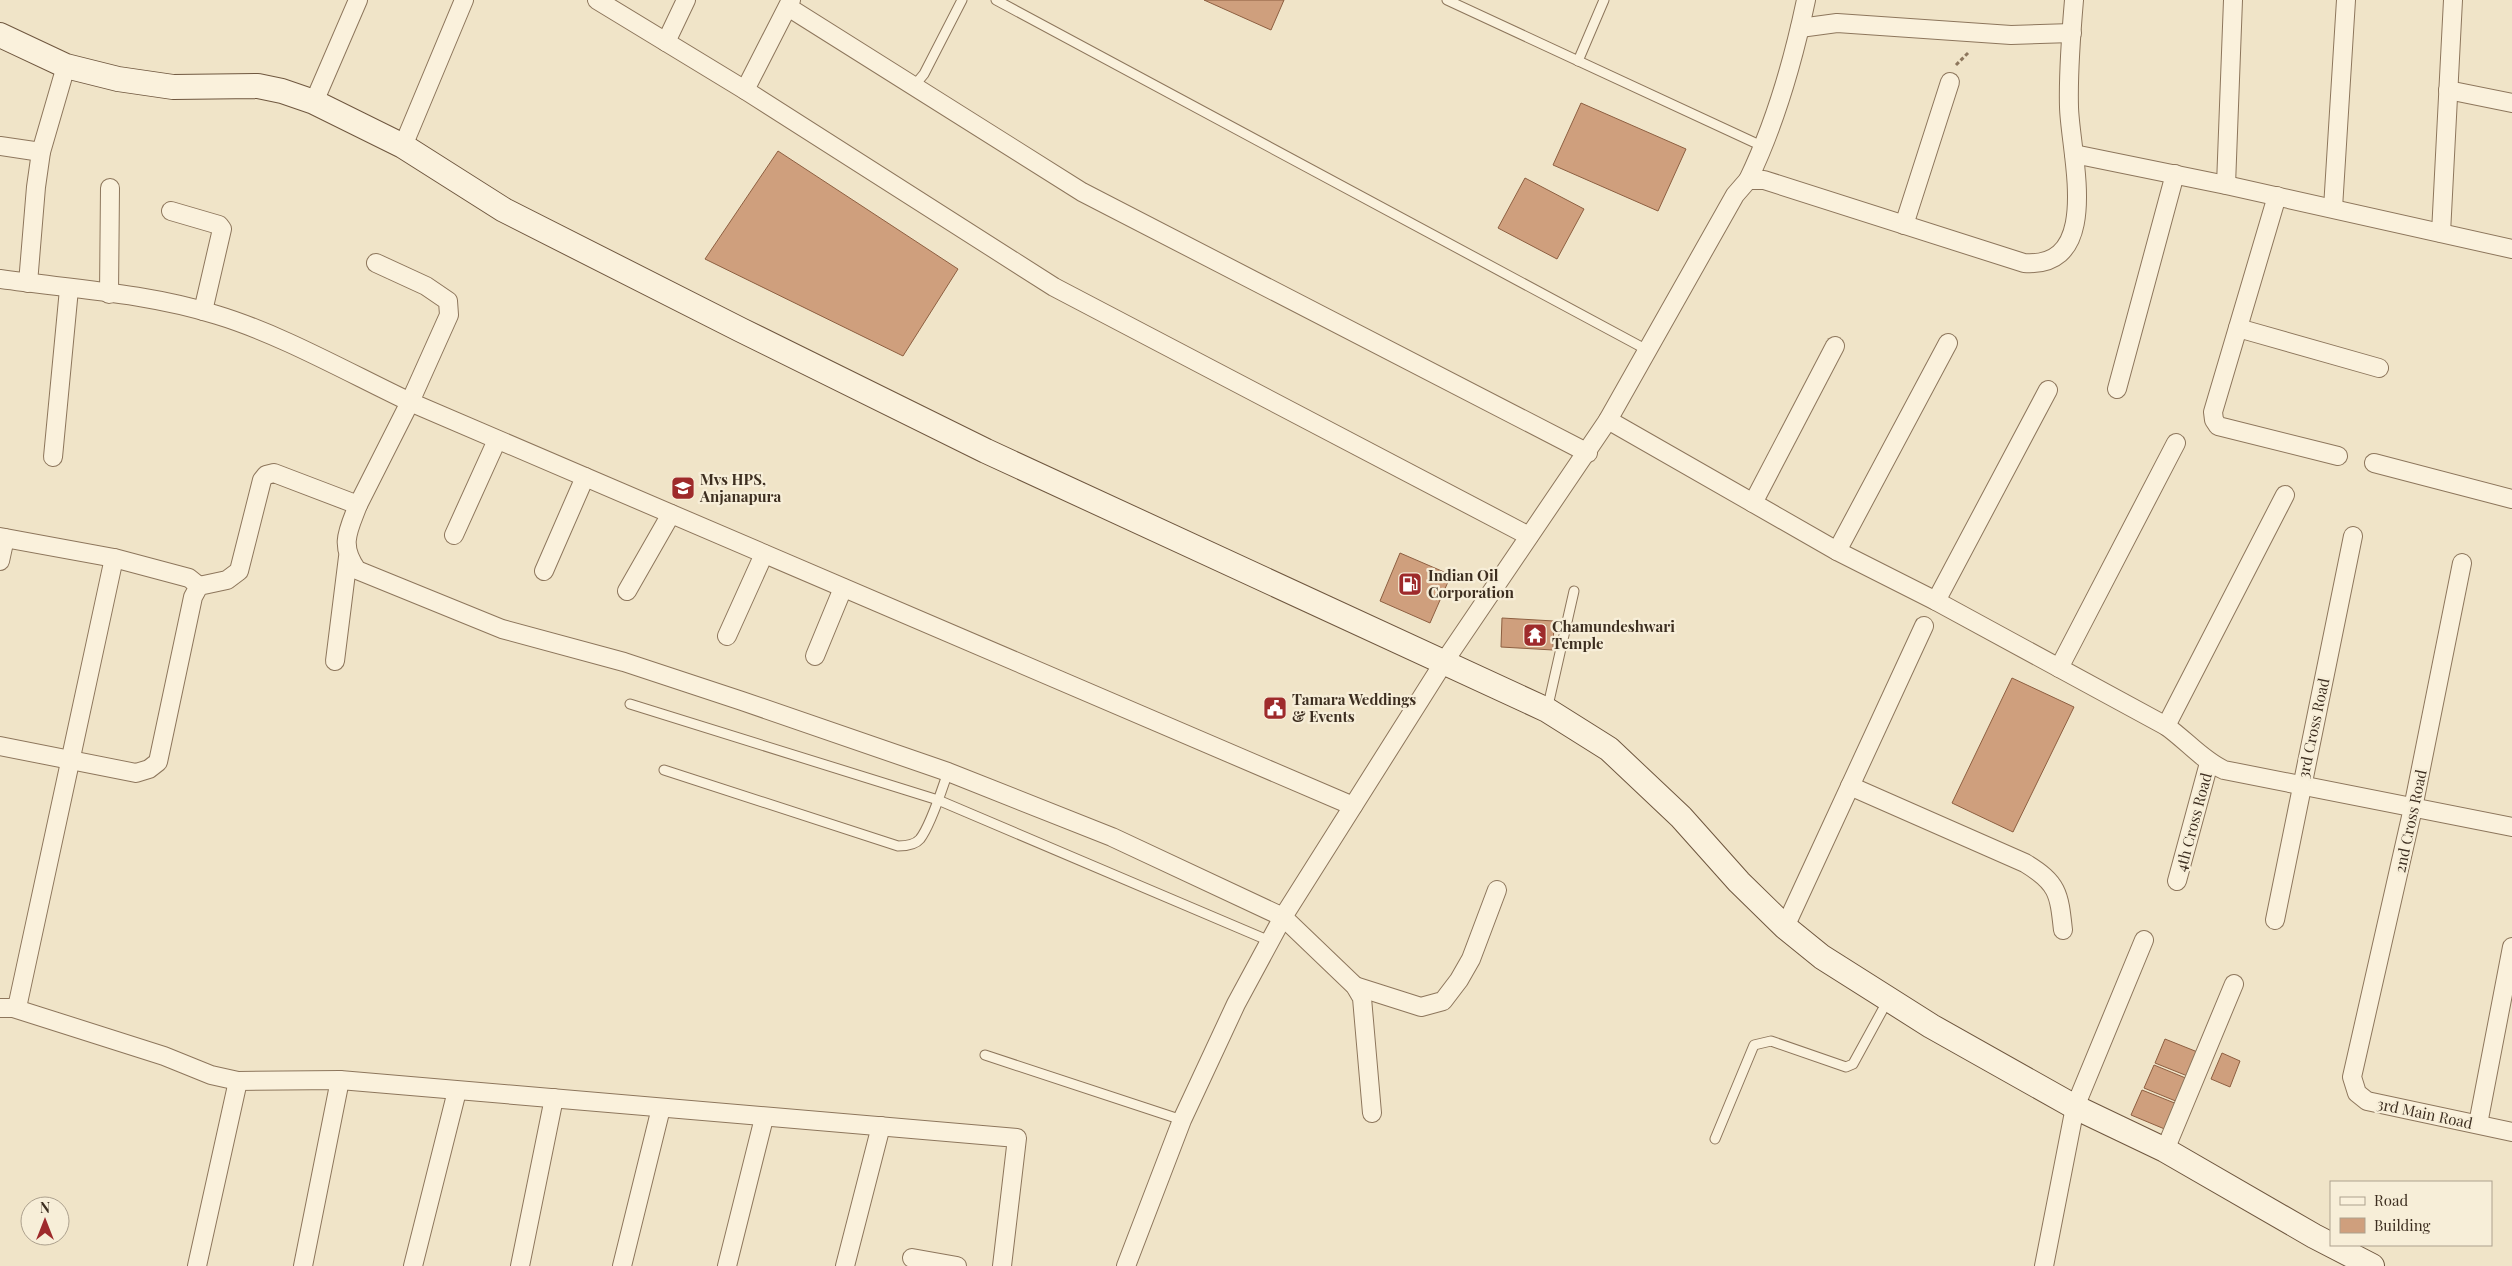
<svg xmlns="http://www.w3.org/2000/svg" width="2512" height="1266" font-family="'Playfair Display',serif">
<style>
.building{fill:#cf9f7d;stroke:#8d5f41}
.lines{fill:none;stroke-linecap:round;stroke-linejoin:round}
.lane-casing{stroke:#8d765c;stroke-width:11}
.street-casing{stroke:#8d765c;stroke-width:20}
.secondary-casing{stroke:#6f573f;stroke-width:26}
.path{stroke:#8d765c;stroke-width:3;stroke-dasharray:4 2.5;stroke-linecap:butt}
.lane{stroke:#faf1dc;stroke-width:9}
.street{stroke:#faf1dc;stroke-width:18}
.secondary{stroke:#faf1dc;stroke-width:24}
.labels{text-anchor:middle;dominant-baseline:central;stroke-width:4.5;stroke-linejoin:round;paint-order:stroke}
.poi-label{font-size:15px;font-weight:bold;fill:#3d2e20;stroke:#f7eed8;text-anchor:start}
.street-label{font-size:15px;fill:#3d2e20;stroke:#f7eed8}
</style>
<rect width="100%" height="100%" fill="#f0e4c8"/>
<g class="building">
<path d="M1204 0H1284L1271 30Z"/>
<path d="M1581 103 1686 149 1658 211 1553 165Z"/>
<path d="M778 151 958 269 903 356 705 259Z"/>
<path d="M1525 178 1584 209 1557 259 1498 228Z"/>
<path d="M1400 553 1451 575 1430 623 1380 601Z"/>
<path d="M1502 618 1554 621 1553 650 1501 647Z"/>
<path d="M2012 678 2074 707 2013 832 1952 803Z"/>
<path d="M2165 1039 2200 1053 2190 1077 2155 1063Z"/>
<path d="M2222 1053 2240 1061 2230 1087 2211 1079Z"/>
<path d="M2154 1065 2188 1079 2178 1102 2144 1088Z"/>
<path d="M2142 1090 2177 1104 2167 1130 2131 1115Z"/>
</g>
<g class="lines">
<g class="lane-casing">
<g id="lane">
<path d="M996 0 1649 351"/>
<path d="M1447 0 1764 147"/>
<path d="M1578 61 1604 0"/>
<path d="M914 86 924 74 962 0"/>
<path d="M630 704 938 800 1272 942"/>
<path d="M1547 710 1574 591"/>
<path d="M664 770 898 846C906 846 915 845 920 839 931 825 942 789 948 772"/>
<path d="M985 1055 1182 1120"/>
<path d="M1715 1139 1754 1045 1771 1041 1846 1067 1853 1064 1888 1000"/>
</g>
</g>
<g class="street-casing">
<g id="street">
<path d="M597 0 745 90 1054 287 1529 536"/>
<path d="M788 7 1082 192 1588 453"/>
<path d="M1800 28 1837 23 2011 35 2072 33"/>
<path d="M666 42 686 0"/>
<path d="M745 90 791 0"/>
<path d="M2448 90 2512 103"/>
<path d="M314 102 358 0"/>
<path d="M0 146 41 152"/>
<path d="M403 146 464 0"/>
<path d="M2074 154 2226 185 2512 249"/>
<path d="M1748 180C1776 122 1793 62 1806 0"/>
<path d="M2226 185 2233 0"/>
<path d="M2277 196 2213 412 2214 420 2218 426 2338 456"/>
<path d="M2333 208 2346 0"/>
<path d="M171 211 219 225 222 229 203 311"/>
<path d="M1904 225 1950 82"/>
<path d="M2441 233 2453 0"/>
<path d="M376 263 426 286 448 301 449 315 410 402 1353 806"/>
<path d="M0 279C72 289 147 293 217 315 280 334 349 373 410 402L358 505"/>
<path d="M28 283 36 187 41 152 66 66"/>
<path d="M109 294 110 188"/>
<path d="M2238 328 2379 368"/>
<path d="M2117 389 2175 174"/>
<path d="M1608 420 1837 551 1936 601 2166 726C2186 740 2202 760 2224 770L2512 827"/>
<path d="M53 457 69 289"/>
<path d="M2374 463 2512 499"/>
<path d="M1753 503 1835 346"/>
<path d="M454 535 497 440"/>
<path d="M0 537 114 558 189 578 199 586"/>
<path d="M1837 551 1948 343"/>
<path d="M0 561 5 538"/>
<path d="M2462 563 2413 808 2352 1077 2357 1093 2367 1101 2512 1132"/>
<path d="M544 571 585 477"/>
<path d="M627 591 671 514"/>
<path d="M1936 601 2048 390"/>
<path d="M727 636 764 554"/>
<path d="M815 656 843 588"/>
<path d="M335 661 348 557"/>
<path d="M2059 668 2176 443"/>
<path d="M2166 726 2285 495"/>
<path d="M0 746 136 773 149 769 158 762 193 597 199 586 227 580 239 571 262 480 266 475 274 473 358 505C348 531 339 545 357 570L502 629 624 662 742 701 948 772 1112 837 1283 917 1355 986 1362 998 1372 1113"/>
<path d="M1850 786 2025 863C2058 883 2059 893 2063 930"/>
<path d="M2177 881 2209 763"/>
<path d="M2275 920 2353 536"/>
<path d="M1785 927 1924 626"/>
<path d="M1355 986 1421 1007 1443 1001 1459 980 1471 959 1497 890"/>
<path d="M0 1008H13L18 1003 114 558"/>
<path d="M13 1008 164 1056 211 1075 238 1081 340 1080 1017 1138 1002 1266"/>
<path d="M2478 1124 2512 947"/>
<path d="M2165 1150 2234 984"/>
<path d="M912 1258 957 1266"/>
<path d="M197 1266 238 1081"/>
<path d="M303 1266 340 1080"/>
<path d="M413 1266 457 1091"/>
<path d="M520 1266 554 1098"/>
<path d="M622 1266 661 1108"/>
<path d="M727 1266 764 1118"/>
<path d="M845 1266 881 1126"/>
<path d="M1126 1266 1182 1120 1236 1004 1283 917 1444 662 1608 420 1735 195 1748 180H1764L2024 263C2104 269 2070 153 2069 107 2068 71 2071 35 2074 0"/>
<path d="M2044 1266 2075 1107 2144 940"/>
</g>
</g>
<g class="secondary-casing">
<path id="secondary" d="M0 35 66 66 118 79 173 87 258 86 282 91 314 102 403 146 504 210 741 330 986 451 1547 710 1609 749 1681 817 1739 882 1785 927 1822 957 1931 1026 2075 1107 2165 1150 2314 1236 2372 1266"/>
</g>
<path class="path" d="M1956 65 1969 52"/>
<use href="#lane" class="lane"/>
<use href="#street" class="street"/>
<use href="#secondary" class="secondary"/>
</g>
<defs>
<g id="school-square" transform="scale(1.25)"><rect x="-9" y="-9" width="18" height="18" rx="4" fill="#9e2a2b" stroke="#f7eed8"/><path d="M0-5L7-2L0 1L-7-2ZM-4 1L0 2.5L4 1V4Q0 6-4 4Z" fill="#fff"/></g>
<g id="fuel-square" transform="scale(1.25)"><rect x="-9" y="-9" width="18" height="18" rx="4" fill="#9e2a2b" stroke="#f7eed8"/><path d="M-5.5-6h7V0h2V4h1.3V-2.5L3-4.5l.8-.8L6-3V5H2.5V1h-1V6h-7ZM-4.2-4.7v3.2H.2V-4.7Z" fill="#fff"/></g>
<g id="temple-square" transform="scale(1.25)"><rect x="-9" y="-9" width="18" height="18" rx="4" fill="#9e2a2b" stroke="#f7eed8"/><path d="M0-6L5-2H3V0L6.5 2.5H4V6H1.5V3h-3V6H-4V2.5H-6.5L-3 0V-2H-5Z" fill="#fff"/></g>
<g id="civic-square" transform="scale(1.25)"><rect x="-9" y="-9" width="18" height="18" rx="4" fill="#9e2a2b" stroke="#f7eed8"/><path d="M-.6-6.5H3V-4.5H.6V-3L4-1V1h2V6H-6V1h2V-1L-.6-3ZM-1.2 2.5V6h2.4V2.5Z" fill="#fff"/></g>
</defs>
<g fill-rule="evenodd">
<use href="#school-square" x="683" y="488"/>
<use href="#fuel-square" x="1410" y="584"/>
<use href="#temple-square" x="1535" y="635"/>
<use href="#civic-square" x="1275" y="708"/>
</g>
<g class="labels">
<g class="poi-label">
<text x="700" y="479">Mvs HPS,<tspan x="700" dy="17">Anjanapura</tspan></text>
<text x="1428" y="575">Indian Oil<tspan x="1428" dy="17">Corporation</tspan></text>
<text x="1552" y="626">Chamundeshwari<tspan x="1552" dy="17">Temple</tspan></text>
<text x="1292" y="699">Tamara Weddings<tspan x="1292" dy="17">&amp; Events</tspan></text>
</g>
<g class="street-label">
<text transform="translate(2313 728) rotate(-78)">3rd Cross Road</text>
<text transform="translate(2410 821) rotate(-78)">2nd Cross Road</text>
<text transform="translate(2193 822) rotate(-75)">4th Cross Road</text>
<text transform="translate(2425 1113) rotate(12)">3rd Main Road</text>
</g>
</g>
<rect x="2330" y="1181" width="162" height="65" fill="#f7eed8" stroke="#ada18e"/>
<rect x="2340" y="1197" width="25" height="8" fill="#faf1dc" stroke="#ada18e"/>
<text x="2374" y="1206" font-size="15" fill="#3d2e20">Road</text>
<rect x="2340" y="1218" width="25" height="15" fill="#cf9f7d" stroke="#ada18e"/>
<text x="2374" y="1231" font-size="15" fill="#3d2e20">Building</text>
<g transform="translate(45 1221)"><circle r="24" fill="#f7eed8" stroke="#ada18e"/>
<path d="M0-4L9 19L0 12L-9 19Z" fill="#9e2a2b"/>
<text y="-8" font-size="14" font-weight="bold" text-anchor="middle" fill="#3d2e20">N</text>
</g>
</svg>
